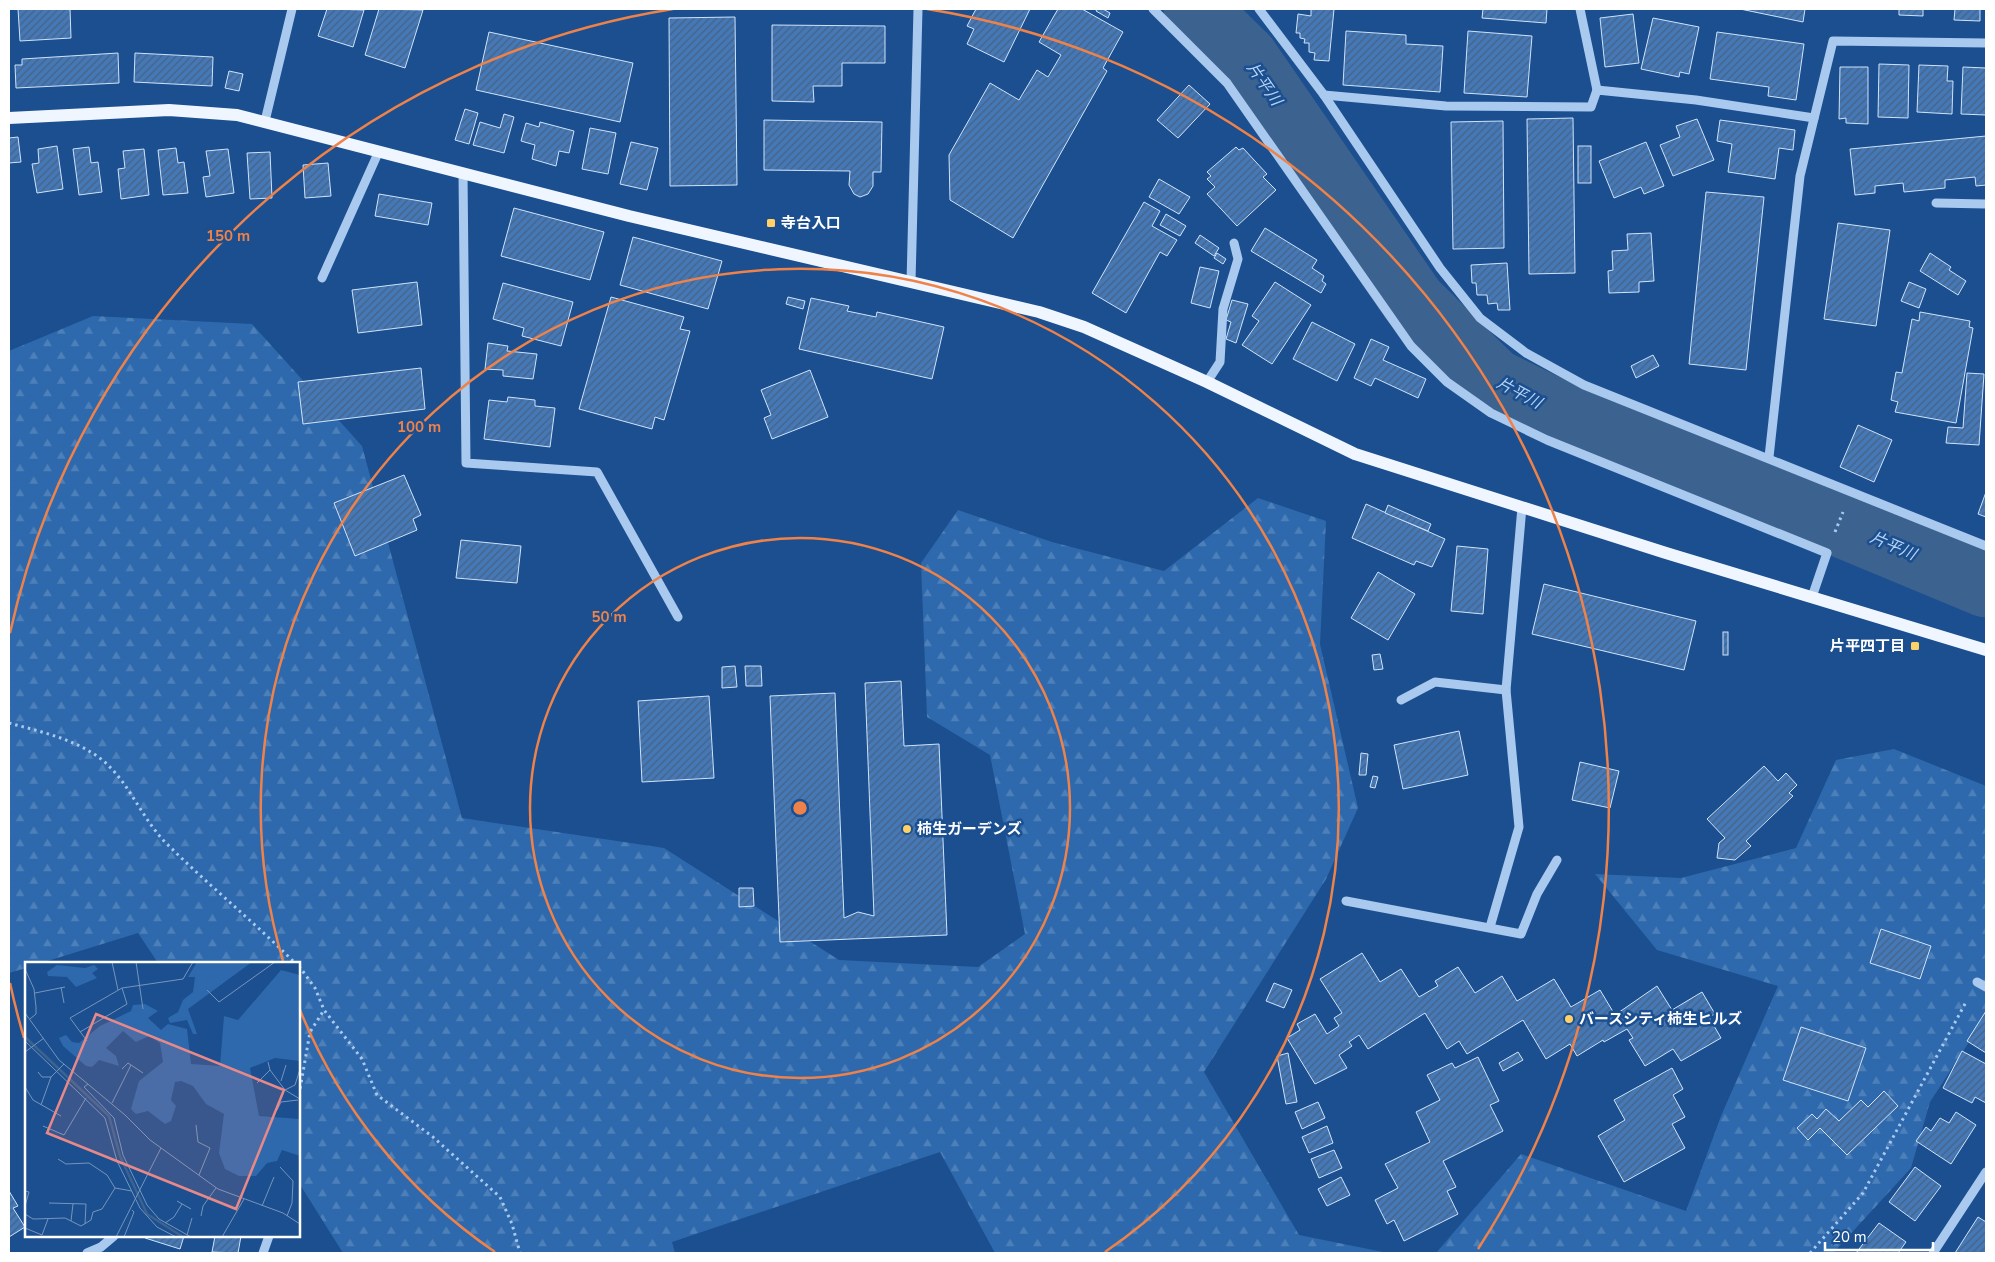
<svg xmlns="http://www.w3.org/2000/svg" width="1995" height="1262" font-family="'Nunito Sans','Noto Sans JP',sans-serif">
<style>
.forest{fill:url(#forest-firs)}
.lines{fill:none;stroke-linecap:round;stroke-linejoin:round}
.river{stroke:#3c6290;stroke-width:65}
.building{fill:url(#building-hatch);stroke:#cfe3fa}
.path{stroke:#a9c9ee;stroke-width:3;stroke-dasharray:2.5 4;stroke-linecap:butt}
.minor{stroke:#a9c9ee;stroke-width:9}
.major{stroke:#f0f6ff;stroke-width:12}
.ring{fill:none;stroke:#ee8249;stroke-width:2.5}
.poi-dot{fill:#ffd166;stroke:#1b4f8f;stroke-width:2}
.labels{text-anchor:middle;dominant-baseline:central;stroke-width:5;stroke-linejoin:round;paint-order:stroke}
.poi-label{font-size:15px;font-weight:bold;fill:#fff;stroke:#1b4f8f;text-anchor:start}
.water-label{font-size:16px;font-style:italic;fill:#b5d3f5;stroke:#1b4f8f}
.inset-river{fill:none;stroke:#3c6290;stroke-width:2.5}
.inset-road{fill:none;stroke:#7695bc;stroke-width:1}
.view{fill:#e88989;fill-opacity:0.15;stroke:#e88989;stroke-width:2.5}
.inset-edge{fill:none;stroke:#fff;stroke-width:2.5}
.centre{fill:#ee8249;stroke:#1b4f8f;stroke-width:2.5}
.ring-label{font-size:15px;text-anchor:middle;font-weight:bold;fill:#ee8249;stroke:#1b4f8f;stroke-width:5;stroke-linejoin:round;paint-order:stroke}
</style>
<defs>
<pattern id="forest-firs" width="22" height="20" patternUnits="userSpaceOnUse" patternTransform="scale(1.25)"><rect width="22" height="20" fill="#2e69ad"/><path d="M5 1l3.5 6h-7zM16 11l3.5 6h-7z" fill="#4d80b9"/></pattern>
<pattern id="building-hatch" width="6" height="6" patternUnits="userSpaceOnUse" patternTransform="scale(1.25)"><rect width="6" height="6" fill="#4478b7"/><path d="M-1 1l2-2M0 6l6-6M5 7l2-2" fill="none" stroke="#486282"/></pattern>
</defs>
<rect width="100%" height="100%" fill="#1b4f8f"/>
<g class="forest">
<path d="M93 316 252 324 362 446 462 818 664 848 839 960 978 967 1025 934 990 755 927 717 921 563 958 510 1052 542 1164 571 1258 498 1326 521 1320 644 1358 808 1326 879 1204 1072 1299 1235 1388 1253H995L940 1152 672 1242 675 1253H343L299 1183V963H158L138 933 41 963H26V968L9 973V351Z"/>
<path d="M1894 749 1986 786V1016L1930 1102 1911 1168 1833 1253H1436L1521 1154 1686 1211 1721 1116 1778 986 1657 950 1595 874 1681 878 1796 848 1836 760Z"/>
</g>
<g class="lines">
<path class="river" d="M1196 9 1246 58 1413 301 1494 381 1565 416 1671 454 1986 585"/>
</g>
<g class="building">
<path d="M18 9H70L71 38 20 41Z"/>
<path d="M327 9 364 10 353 47 318 36Z"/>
<path d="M379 9 423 10 405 68 365 55Z"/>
<path d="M976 9H1030L1004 62 967 44 974 29 967 26Z"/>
<path d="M1058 9H1082L1123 32 1103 68 1107 71 1013 238 950 200 949 155 990 83 1019 100 1037 70 1048 77 1061 55 1039 42Z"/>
<path d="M1097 9H1103L1110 13 1108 18 1096 11Z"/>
<path d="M1311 9H1334L1329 61 1314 60 1315 53 1309 52V43H1304L1305 39 1300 38V33H1296L1298 14 1311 16Z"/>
<path d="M1483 9H1547L1546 23 1482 18Z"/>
<path d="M1740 9H1805L1803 22Z"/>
<path d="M1899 9H1923V16L1899 15Z"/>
<path d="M1955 9H1980V21L1954 20Z"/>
<path d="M1633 14 1639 63 1605 67 1600 18Z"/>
<path d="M735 17 737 185 670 186 669 18Z"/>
<path d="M1653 18 1699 27 1689 74 1680 72 1679 77 1641 69Z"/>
<path d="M772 25 885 26V63H842V86H813L814 102 772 101Z"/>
<path d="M1346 31 1406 35V44L1443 46 1440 92 1343 85Z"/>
<path d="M1468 31 1532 36 1527 97 1464 93Z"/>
<path d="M489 32 633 63 620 122 476 90Z"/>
<path d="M1717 32 1804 44 1796 100 1768 96 1769 87 1710 79Z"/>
<path d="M118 53 119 83 16 88 15 65H22V59Z"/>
<path d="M135 53 213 57 212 86 134 82Z"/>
<path d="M1879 64 1909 65 1908 118 1878 117Z"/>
<path d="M1919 65 1948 66 1947 81H1953L1952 114 1917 112Z"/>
<path d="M1840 67H1868V124L1846 123V118L1839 119Z"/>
<path d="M1963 67 1986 68V115L1961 114Z"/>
<path d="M229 71 243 74 239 91 225 88Z"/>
<path d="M1189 85 1210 104 1178 138 1157 120Z"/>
<path d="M465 109 478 113 469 144 455 140Z"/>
<path d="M504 114 514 117 504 153 473 145 480 122 500 128Z"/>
<path d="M1573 118 1575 273 1529 274 1527 119Z"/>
<path d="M1697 119 1714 160 1673 176 1660 145 1680 137 1676 126Z"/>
<path d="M764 120 882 122 881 172H873V186L868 194 860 197 854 194 849 185 850 171 764 170Z"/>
<path d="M1720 120 1795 130 1793 150 1779 148 1775 179 1728 172 1732 144 1717 141Z"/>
<path d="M1503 121 1504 248 1453 249 1451 122Z"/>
<path d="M540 122 574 131 569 153 559 151 556 166 532 159 535 145 521 141 526 123 539 127Z"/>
<path d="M590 128 616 133 608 174 582 169Z"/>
<path d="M1986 136V185L1976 186 1975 177 1945 180V188L1904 192 1903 183 1875 186V193L1855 195 1850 149Z"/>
<path d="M18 137 21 162 9 163V138Z"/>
<path d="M631 142 658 148 647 190 620 184Z"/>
<path d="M1646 142 1664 186 1644 194 1641 187 1614 198 1599 161Z"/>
<path d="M57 146 63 189 37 193 32 164 39 163 38 149Z"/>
<rect x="1578" y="146" width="13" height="37"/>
<path d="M89 147 91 163 98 162 102 192 79 195 73 149Z"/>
<path d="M1236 147 1239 150 1243 148 1267 174 1263 177 1276 190 1237 226 1207 194 1215 187 1207 179 1211 176 1207 172Z"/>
<path d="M176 148 178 163 184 162 188 193 163 195 158 150Z"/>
<path d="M144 149 149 195 121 199 118 169 125 168 123 151Z"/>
<path d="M228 149 234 193 206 197 203 177 210 176 206 151Z"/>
<path d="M270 152 272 198 250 199 247 153Z"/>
<path d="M328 163 331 196 305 198 303 165Z"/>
<path d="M1159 179 1190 197 1179 214 1149 197Z"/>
<path d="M1706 192 1764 197 1746 370 1689 364Z"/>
<path d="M379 194 432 203 428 225 375 216Z"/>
<path d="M1144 202 1160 211 1152 226 1177 240 1167 256 1160 252 1126 313 1092 293Z"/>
<path d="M514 208 604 232 590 280 501 256Z"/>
<path d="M1166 214 1186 226 1180 236 1160 225Z"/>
<path d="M1838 223 1890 230 1876 326 1824 319Z"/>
<path d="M1265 228 1317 260 1312 268 1324 276 1322 281 1326 284 1321 293 1251 251Z"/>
<path d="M1651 233 1654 281 1639 282V292L1609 293 1608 271 1613 270 1612 251 1628 250 1627 234Z"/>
<path d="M1200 235 1219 248 1214 256 1195 243Z"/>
<path d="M633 237 722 261 708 309 620 285Z"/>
<path d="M1217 253 1226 259 1223 264 1214 258Z"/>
<path d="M1930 253 1951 267 1949 270 1966 281 1958 295 1920 271Z"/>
<path d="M1507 263 1510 310H1498L1497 303 1488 304 1487 295H1477L1476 283H1472L1471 265Z"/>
<path d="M1200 267 1219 271 1210 308 1191 303Z"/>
<path d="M417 282 422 325 358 333 352 290Z"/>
<path d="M1275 282 1311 305 1272 364 1242 345 1259 321 1252 316Z"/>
<path d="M1909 282 1926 289 1919 308 1901 301Z"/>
<path d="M503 283 573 302 561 346 522 336 524 328 493 319Z"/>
<path d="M611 297 684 317 680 329 690 331 664 420 655 417 652 429 579 409Z"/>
<path d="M788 297 805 301 803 309 786 304Z"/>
<path d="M811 298 849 306 847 311 876 317 877 312 944 327 932 379 799 349Z"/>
<path d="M1232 300 1248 304 1236 343 1226 339 1231 322 1226 320Z"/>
<path d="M1920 312 1970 321 1969 327 1973 328 1956 423 1895 412 1898 402 1891 400 1896 372 1902 373 1912 319 1919 321Z"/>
<path d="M1312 322 1355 344 1337 381 1293 359Z"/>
<path d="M1371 339 1389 347 1383 360 1426 379 1418 398 1375 378 1371 386 1354 378Z"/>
<path d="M488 343 508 346 507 351 537 354 533 379 503 376V370L485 369Z"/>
<path d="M1653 355 1659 366 1636 378 1631 366Z"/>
<path d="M421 368 425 409 303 424 298 382Z"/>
<path d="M810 370 828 417 772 439 764 418 771 415 761 390Z"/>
<path d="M1967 373 1984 374 1979 445 1946 443 1948 427 1963 428Z"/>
<path d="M508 397 535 400V406L555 408 550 447 484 439 489 400 507 402Z"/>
<path d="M1858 425 1892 440 1874 482 1840 467Z"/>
<path d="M404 475 421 515 413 519 417 530 355 556 334 503Z"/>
<path d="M1986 492V517L1978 514Z"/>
<path d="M1366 504 1445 539 1432 567 1416 561 1414 565 1352 538Z"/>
<path d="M1388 505 1431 524 1428 531 1385 513Z"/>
<path d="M461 540 521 546 517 583 456 578Z"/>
<path d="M1457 546 1488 549 1483 614 1451 611Z"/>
<path d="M1378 572 1415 594 1388 640 1351 618Z"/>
<path d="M1544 584 1696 621 1684 670 1532 634Z"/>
<rect x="1723" y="632" width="5" height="23"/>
<path d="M1380 654 1383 669 1374 670 1372 655Z"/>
<path d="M735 666 737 687 722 688V667Z"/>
<path d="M745 666H761L762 686H746Z"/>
<path d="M901 681 904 746 939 744 947 935 780 942 770 696 835 693 844 918 858 912 874 916 865 683Z"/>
<path d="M709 696 714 778 642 782 638 701Z"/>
<path d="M1459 731 1468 775 1403 789 1394 745Z"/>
<path d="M1361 753 1368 754 1366 775H1359Z"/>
<path d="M1580 762 1619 771 1610 808 1572 800Z"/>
<path d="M1764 766 1778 781 1786 773 1797 785 1789 793 1793 796 1746 841 1751 846 1735 860 1717 858 1719 843 1725 838 1707 819Z"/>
<path d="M1373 776 1378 777 1375 788 1370 787Z"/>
<path d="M739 888H753L754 906 739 907Z"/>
<path d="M1881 929 1931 946 1920 979 1870 963Z"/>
<path d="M1362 953 1380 982 1401 969 1419 997 1438 986 1435 981 1458 967 1475 993 1502 976 1517 1001 1554 979 1571 1007 1600 990 1615 1015 1657 986 1672 1010 1702 992 1715 1014 1709 1017 1721 1038 1681 1061 1673 1049 1645 1066 1629 1040 1633 1038 1627 1029 1604 1042 1603 1040 1577 1056 1570 1044 1546 1059 1523 1020 1467 1054 1459 1041 1447 1049 1425 1013 1368 1049 1359 1035 1349 1042 1352 1046 1339 1055 1347 1068 1315 1084 1287 1038 1300 1030 1297 1024 1315 1014 1327 1034 1339 1026 1334 1018 1342 1013 1320 979Z"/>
<path d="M1274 983 1292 990 1284 1008 1266 1001Z"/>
<path d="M1986 1011V1053L1967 1041Z"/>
<path d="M1801 1027 1866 1048 1848 1101 1783 1080Z"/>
<path d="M1962 1051 1986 1064V1103L1975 1097 1972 1103 1943 1088Z"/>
<path d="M1518 1052 1523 1060 1503 1071 1499 1063Z"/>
<path d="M1288 1053 1297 1102 1286 1104 1277 1056Z"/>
<path d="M1478 1057 1499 1101 1490 1105 1503 1131 1443 1161 1456 1187 1447 1191 1458 1214 1404 1241 1394 1220 1387 1224 1375 1200 1398 1188 1385 1164 1430 1142 1416 1112 1440 1100 1427 1075 1452 1063 1455 1068Z"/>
<path d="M1672 1068 1683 1089 1673 1095 1685 1117 1672 1124 1685 1148 1624 1182 1598 1136 1625 1120 1614 1100Z"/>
<path d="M1884 1091 1898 1106 1847 1155 1820 1128 1808 1140 1797 1128 1812 1114 1817 1119 1826 1109 1839 1121 1861 1100 1868 1107Z"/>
<path d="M1318 1102 1325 1118 1302 1129 1295 1112Z"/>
<path d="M1956 1112 1976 1125 1951 1164 1916 1141 1926 1127 1931 1131 1940 1118 1949 1123Z"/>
<path d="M1327 1126 1333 1143 1309 1153 1302 1137Z"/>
<path d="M1334 1150 1342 1168 1319 1178 1311 1159Z"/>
<path d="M1915 1167 1941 1186 1915 1221 1889 1202Z"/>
<path d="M1341 1177 1350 1195 1327 1206 1318 1189Z"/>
<path d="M9 1191 18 1206 13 1208 25 1227 9 1237Z"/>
<path d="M1978 1217 1986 1222V1253H1955Z"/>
<path d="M1879 1223 1906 1242 1898 1253H1856Z"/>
<path d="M145 1236H184L180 1249 145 1238Z"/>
<path d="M211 1236H241L238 1253 212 1252 215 1236Z"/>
</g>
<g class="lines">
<g class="path">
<path d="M1835 532 1843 512"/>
<path d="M9 723C38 731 71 738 97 756 128 778 139 815 165 842 207 884 253 921 295 963"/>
<path d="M299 966 315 988 324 1010 362 1059 377 1095 433 1137 500 1197 512 1224 520 1253"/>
<path d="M299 1095 310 1032 324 1010"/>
<path d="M1810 1253 1863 1193 1966 1002"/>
</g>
<g class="minor">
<path d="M1153 9 1227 83 1411 346 1447 382 1491 413 1547 440 1827 553 1812 597"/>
<path d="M1259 9 1324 95 1440 268 1480 318 1526 353 1584 385 1986 546"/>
<path d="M1580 9 1597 90"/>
<path d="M1324 95 1446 106 1591 107 1597 90 1696 100 1814 118"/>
<path d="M265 121 292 9"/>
<path d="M463 173 466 463 597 472 678 617"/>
<path d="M1936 203 1986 204"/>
<path d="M322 278 379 151"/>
<path d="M911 282 918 9"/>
<path d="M1207 382 1220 362 1223 309 1238 259 1234 243"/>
<path d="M1769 457 1800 176 1833 41 1986 43"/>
<path d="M1401 700 1435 682 1506 690"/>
<path d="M1346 901 1521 934 1537 894 1557 860"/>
<path d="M1490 927 1519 827 1506 690 1522 507"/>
<path d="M1977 982 1986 987"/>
<path d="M87 1253 101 1247 114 1236"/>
<path d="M263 1253 269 1236"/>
<path d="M1933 1253 1986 1172"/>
</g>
<path class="major" d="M9 118 169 110 237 115 629 216 1039 312 1084 327 1207 382 1355 454 1666 553 1986 650"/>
</g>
<g class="ring">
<circle cx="800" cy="808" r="270"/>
<path d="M495 1252A539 539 0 0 1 300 1010M283 961A539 539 0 1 1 1105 1252"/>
<path d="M24 1038A809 809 0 0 1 10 983M10 633A809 809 0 0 1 673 9M927 9A809 809 0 0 1 1478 1249"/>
</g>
<g class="poi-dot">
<rect x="766" y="218" width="10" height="10" rx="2.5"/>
<rect x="1910" y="641" width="10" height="10" rx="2.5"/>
<circle cx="907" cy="829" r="5"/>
<circle cx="1569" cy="1019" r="5"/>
</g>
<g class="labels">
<g class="poi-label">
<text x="781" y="223">寺台入口</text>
<text x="1905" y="646" text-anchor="end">片平四丁目</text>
<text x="917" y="829">柿生ガーデンズ</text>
<text x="1579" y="1019">バースシティ柿生ヒルズ</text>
</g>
<g class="water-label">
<text transform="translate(1264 84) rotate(55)">片平川</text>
<text transform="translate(1519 393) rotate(28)">片平川</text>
<text transform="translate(1893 546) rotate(23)">片平川</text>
</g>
</g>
<g transform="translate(25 962)">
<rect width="275" height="275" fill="#1b4f8f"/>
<path d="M172 0H227L163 47 172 72H168L162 58 145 61 143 56 153 50 158 38 168 30 170 15H163ZM32 3 60 6 69 3 73 7 67 11 72 16 51 25 42 15 23 14 22 10ZM256 8 275 13V99L250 96 225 106 234 154 275 157V194L257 188 252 199 242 201 231 214H214L200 207 194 191 199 152 181 142 168 124 156 119 150 120 146 138 151 144 146 159 140 162 123 149 111 152 106 147 114 119 138 100 135 81 124 74 111 80 98 69 81 86 91 94 94 104 74 98 67 105 61 104 38 84 34 76 41 73 47 80 54 81 75 64 106 49 108 43 120 42 133 49 123 56 136 68 143 62 162 67 166 102 195 104 199 54 213 58Z" fill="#2e69ad"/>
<path class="inset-river" d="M0 75 84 154 95 194 122 252 158 275"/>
<path class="inset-road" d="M87 0 93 28M111 0 118 47M0 7 9 27 11 45V52L5 57M36 25 39 41M182 28 194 40 250 0M10 31 40 25M0 51 34 98 100 153 125 178 193 227 258 251 275 262M55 70 102 42 97 26M0 79 80 156 92 199 115 246 132 265 151 275M62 79 45 56 97 26 158 17 168 0M0 90 19 76M243 100 245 108 260 128 275 137M97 107 103 101 118 111M13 110 17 115H26M256 119 261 103M232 121 245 108M63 122 59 125 89 156 98 193 122 243 134 257 166 275M0 125 8 138 36 154M260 128 270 123 275 107M87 141 106 103M16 143 26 115 39 102M252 148 256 140 273 138M171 163 173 180 185 186 174 213M18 164 39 173 61 136M33 197 41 202 64 201 82 213 90 226 107 229M255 205 268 219 267 241 262 254M0 229 4 230 0 244M152 239 166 247M24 241 61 242 60 262M237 244 249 215M0 252 8 257 40 256 56 264 66 258 68 250 77 247 90 226M176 254 178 244 191 226M46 259 48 242M140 261 149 255 157 242M0 266 17 273 23 257M162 273 167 256M91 275 136 186M99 275 109 250 107 248M197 275 219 237"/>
<path class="view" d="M71 52 259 128 211 247 22 171Z"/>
<rect width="275" height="275" class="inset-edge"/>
</g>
<circle cx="800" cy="808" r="8" class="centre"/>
<g class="ring-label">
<text x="228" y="241">150 m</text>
<text x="419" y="432">100 m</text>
<text x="609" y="622">50 m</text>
</g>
<rect width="1995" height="1262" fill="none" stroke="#ffffff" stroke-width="20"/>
<path d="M1825 1242v8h108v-8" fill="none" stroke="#ffffff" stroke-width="2.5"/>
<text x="1832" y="1242" font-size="15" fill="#ffffff" stroke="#1b4f8f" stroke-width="4" paint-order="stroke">20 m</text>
</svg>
